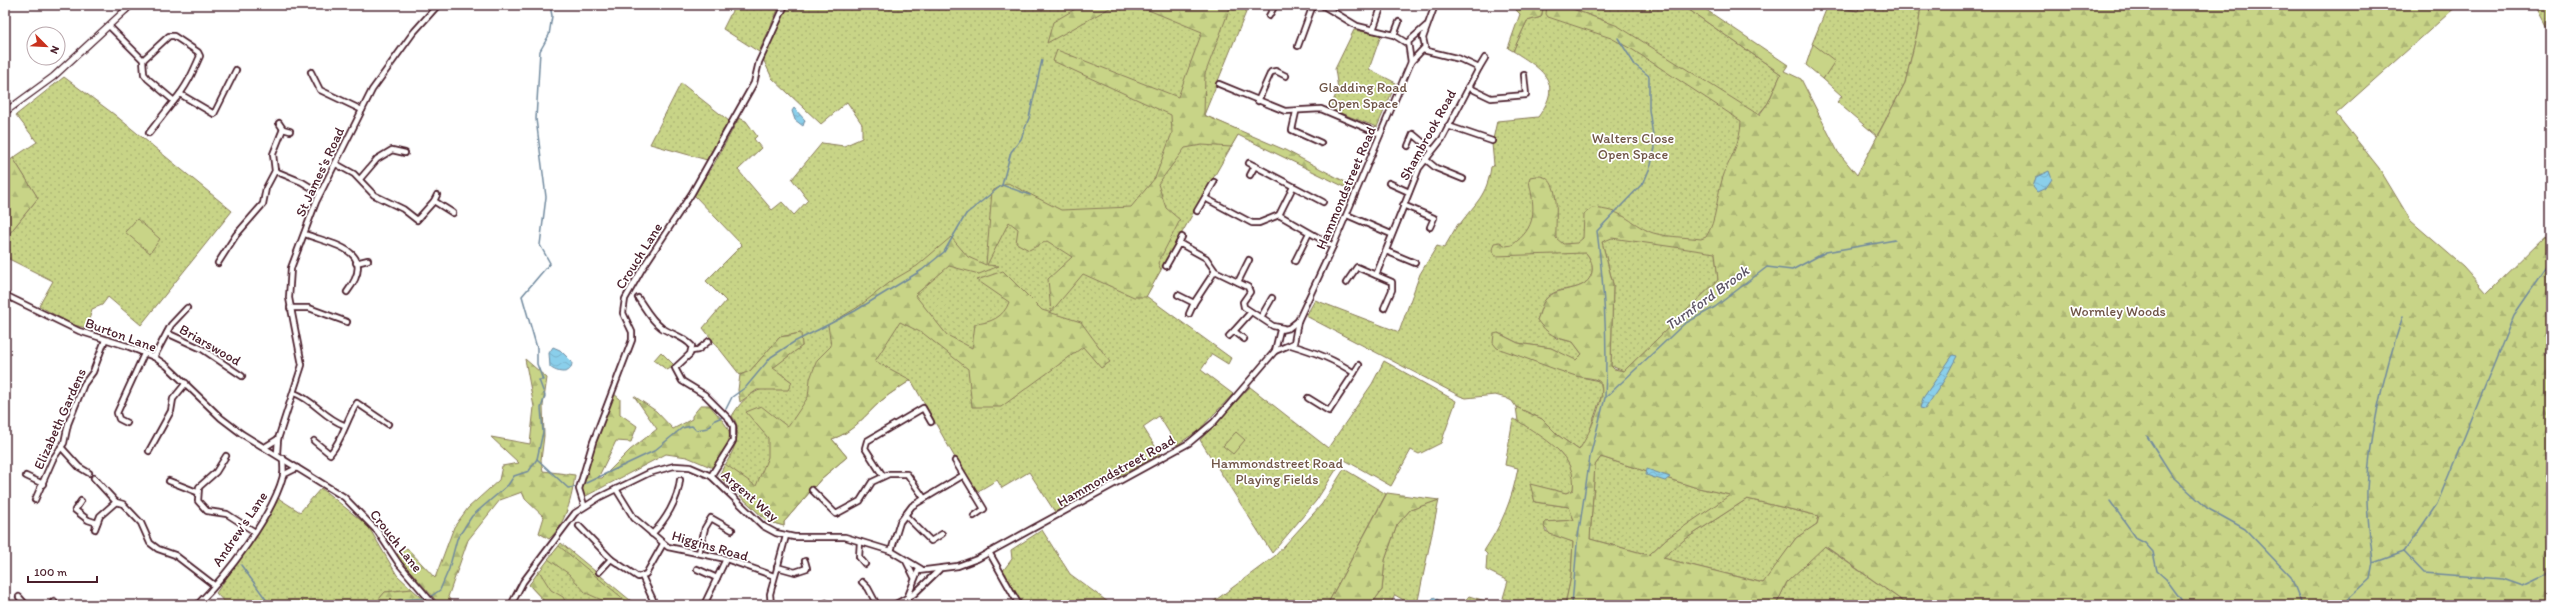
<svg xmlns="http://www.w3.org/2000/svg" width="2556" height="610" font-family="Itim,sans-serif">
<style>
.grass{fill:url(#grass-dots);stroke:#897a59}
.forest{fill:url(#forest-firs);stroke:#897a59;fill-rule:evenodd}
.pitch{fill:#c8d487;stroke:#897a59}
.water{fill:url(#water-waves);stroke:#70899e}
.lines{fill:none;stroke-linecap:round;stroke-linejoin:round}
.stream{stroke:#70899e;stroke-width:1.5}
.minor-casing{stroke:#4a1f2b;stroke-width:8}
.major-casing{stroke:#4a1f2b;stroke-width:8}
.minor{stroke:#fff;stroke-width:4.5}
.major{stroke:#fff;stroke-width:5.5}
.labels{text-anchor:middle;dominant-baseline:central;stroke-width:3.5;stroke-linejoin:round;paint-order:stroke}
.park-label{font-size:14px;fill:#705547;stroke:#fff}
.street-label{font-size:14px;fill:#4a1f2b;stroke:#fff}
.water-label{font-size:15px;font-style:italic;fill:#5d5465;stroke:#fff}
</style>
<defs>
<pattern id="grass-dots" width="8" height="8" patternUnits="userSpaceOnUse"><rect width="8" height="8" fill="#c8d487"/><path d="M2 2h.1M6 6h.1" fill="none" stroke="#adb675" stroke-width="1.8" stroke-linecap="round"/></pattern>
<pattern id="forest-firs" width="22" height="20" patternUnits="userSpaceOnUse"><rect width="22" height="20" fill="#c8d487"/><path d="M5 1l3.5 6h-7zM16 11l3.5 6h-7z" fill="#adb675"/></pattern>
<pattern id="water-waves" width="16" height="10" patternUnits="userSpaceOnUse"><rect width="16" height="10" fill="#8acfeb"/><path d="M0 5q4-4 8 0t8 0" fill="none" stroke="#79b1ca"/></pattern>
</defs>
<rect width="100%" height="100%" fill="#fff"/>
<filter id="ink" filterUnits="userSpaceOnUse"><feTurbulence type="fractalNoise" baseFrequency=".025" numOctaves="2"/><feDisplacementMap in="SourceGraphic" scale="8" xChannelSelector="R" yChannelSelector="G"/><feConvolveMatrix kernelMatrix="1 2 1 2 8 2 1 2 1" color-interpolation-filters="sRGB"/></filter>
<g filter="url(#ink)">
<g class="grass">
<path d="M735 5H780L759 52 723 29Z"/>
<path d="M787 5H1249L1204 115 1240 131 1146 296 1231 358 1228 364 1212 354 1201 370 1233 394 1199 430 1177 445 1159 416 1143 427 1160 454 1055 512 1029 472 1002 488 997 480 975 493 911 380C901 387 890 393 881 401 865 415 852 433 832 439L847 457 822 478 784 522V526L767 521 719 476C728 459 747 434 732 416 748 389 763 388 792 382L772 368 802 346 800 333 780 337 750 371 740 375 703 328 726 301 706 281 742 245 694 195 713 166 739 118 746 121 757 136 754 139 761 148 738 170 772 210 782 202 794 215 808 200 792 179 822 143 844 146 862 138V124L847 102 821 124 772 78 763 59Z"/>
<path d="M1544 5 1608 22 1562 5H1682L1781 74 1768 103 1758 115 1715 253 1718 280 1624 371 1611 366 1613 284 1602 242 1577 252 1586 253C1595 263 1595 278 1582 285 1571 291 1555 287 1545 300 1541 305 1540 314 1537 320L1556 338 1573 342 1582 354 1576 361 1551 348 1518 343 1498 333 1524 357 1577 376 1599 381 1601 384 1602 394 1588 436 1579 450 1559 436 1542 419 1516 407 1512 401 1506 398 1495 395 1466 398 1460 396 1306 316 1315 300 1399 332 1420 274 1437 246 1444 248 1458 224H1460C1476 202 1487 196 1491 167L1494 165 1492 144 1497 121 1538 117C1564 82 1543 70 1513 51L1527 21 1541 17Z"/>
<path d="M1828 5 1857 11 1860 5H1921L1918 29 1905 83 1877 136 1837 102 1842 96 1823 79 1834 61 1812 44Z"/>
<path d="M2535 5H2551V35Z"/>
<path d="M1354 30 1381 35 1369 69 1396 83 1377 127 1330 109 1338 89 1335 69Z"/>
<path d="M64 77 115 115 232 211 141 325 108 297 102 305 92 309 87 328 73 325 39 306 53 281 5 257V239L38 198 13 158 37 142 16 115Z"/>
<path d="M681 83 729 121 707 160 650 144Z"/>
<path d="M661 352 675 366 667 370 654 360Z"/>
<path d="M1384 361 1456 401 1441 443 1419 454 1411 450 1391 486 1343 459 1316 501 1272 553 1200 440 1250 387 1328 448 1372 384Z"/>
<path d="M1513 419C1532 424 1569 455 1574 474 1576 479 1574 485 1573 490L1566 493 1531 485 1535 502 1569 507 1574 520 1545 522V531L1573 542 1571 577 1565 605H1526L1503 598 1508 581 1486 570 1487 554 1484 551C1502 524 1512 500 1518 468L1505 465Z"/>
<path d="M1601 457 1694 487 1731 495 1666 539 1649 555 1590 539 1595 465Z"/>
<path d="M1344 469 1386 494 1327 605H1209L1275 556 1322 504Z"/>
<path d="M321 488 368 526 397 575 412 589 385 592 374 605H227L216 593 245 552 278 498 300 512Z"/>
<path d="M1747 499 1819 516 1817 524 1796 538 1764 583 1662 558 1684 540Z"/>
<path d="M1439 500 1417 605H1412L1395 595 1392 601 1394 605H1371L1382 590 1385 560 1397 525 1410 510Z"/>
<path d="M1042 530 1070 574 1112 605H1023L1002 572 1012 559 1011 550Z"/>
<path d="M561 543 636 605H548L529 585Z"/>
<path d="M1824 546 1904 602 1922 601 1932 605H1776L1787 582Z"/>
<path d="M1469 596 1498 605H1461Z"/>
</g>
<g class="forest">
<path d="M1082 5H1115L1047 43 1053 22Z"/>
<path d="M1136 5H1231L1205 74 1204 115 1285 150 1353 186 1351 190 1238 135 1231 147 1202 145 1185 148 1158 184 1166 208 1180 220 1158 263 1161 270 1146 297H1134L1083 274 1051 312 1048 279 1072 257 1047 241 1029 250 1016 243 1018 229 1009 222 987 265 999 266 979 274 949 266 915 295 947 335 972 348 975 324C990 323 1004 317 1009 302L977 280 1003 271 1042 310 1081 322 1110 362 1101 368 1083 347 1001 407H972L968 369 924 334 900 322 875 361 911 380C901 387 890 393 881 401 865 415 853 433 832 439L847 457 822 478 784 522V526L767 521 719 476 725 464 756 486 768 457V438L746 412 761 406 788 427 808 397 810 379 817 360 831 346 828 325 858 307 893 280 917 266 951 237 968 257 986 265 992 191 1008 183 1061 210 1131 207 1155 178 1172 133 1171 115 1053 61 1057 50 1178 97 1202 32Z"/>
<path d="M1517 5H1544L1541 17 1527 21 1513 51 1508 48 1520 14 1516 10Z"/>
<path d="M1547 5H1562L1618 26 1759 115 1768 103 1781 74 1682 5H1699L1788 65 1784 71 1801 79 1838 152 1857 175 1905 83 1918 29 1921 5H2240L2251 10 2275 5H2327L2380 10 2397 5H2458L2336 114 2379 168 2411 221 2463 266 2487 293 2551 230V333L2545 355 2551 358V605H1932L1922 601 1904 602 1825 546 1787 582 1776 605H1565L1571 577 1573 542 1550 534 1544 527 1545 522 1574 520 1569 507 1535 502 1530 484 1566 493 1573 490C1578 455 1543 438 1518 421L1516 407 1542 419 1559 436 1579 450C1587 438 1606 399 1601 384 1599 377 1582 378 1576 376 1549 368 1524 357 1497 348L1493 343 1494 334 1498 333 1518 343 1551 348 1576 360 1582 354 1573 342C1556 338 1548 335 1537 320 1540 314 1541 305 1545 300 1555 288 1571 291 1582 285 1595 278 1595 263 1586 253L1495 256 1492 250 1494 243 1500 242 1506 246 1512 245C1537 227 1535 210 1529 181L1530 177C1564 168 1555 216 1556 238L1563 244 1577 243 1583 238 1584 214 1592 208C1624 211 1623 218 1648 231 1660 237 1687 237 1701 239L1706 237C1717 220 1716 199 1722 180 1728 160 1741 144 1741 121L1633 50 1611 38 1548 17 1546 14ZM1612 238 1715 253 1718 280 1624 371 1614 369 1611 366 1613 284 1602 242ZM1601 457 1694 487 1730 495 1666 539 1649 555 1590 539 1595 465ZM1747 499 1819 516 1817 524 1796 538 1763 583 1663 558 1684 540Z"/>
<path d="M1832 5H1860L1858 11Z"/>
<path d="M13 158 38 198 5 239V164Z"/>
<path d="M801 333 802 346 773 368 792 382 788 390H757L740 402 738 390 740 375 750 371 780 337Z"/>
<path d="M525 359 547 378 543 406 544 436 541 460 543 471 575 475C572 497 566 524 549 539L539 533 544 517 525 499 522 492 500 500 468 540 448 597 454 605H440L396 555 407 548 435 578 454 527 468 508 499 480 502 466 519 463 491 437 530 444 534 407Z"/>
<path d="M613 393 620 399V414L637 426 631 442 616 441 598 478H602L630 450 657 429 634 396 656 411 673 429 692 419V416L701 405H709C737 436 734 434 713 468L687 457 666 454 584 497 582 489 600 426Z"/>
<path d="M1387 493 1439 500 1410 510 1397 525 1385 560 1382 590 1371 605H1327Z"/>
<path d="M559 546 631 605H613L586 593 569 574 548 559Z"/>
<path d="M539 571 551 590 563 597 567 605H548L529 585Z"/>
<path d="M412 589 427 602 374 605 385 592Z"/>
</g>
<g class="pitch">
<path d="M1813 44 1835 61 1823 79 1806 65Z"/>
<path d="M137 219 160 239 150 253 125 232Z"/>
<path d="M1236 432 1245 440 1233 454 1223 446Z"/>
</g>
<g class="water">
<path d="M794 108 805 120 803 126 795 120 792 111Z"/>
<path d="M2049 171 2052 179 2046 188 2037 192 2033 187 2036 177Z"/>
<path d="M553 347 560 350 572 362C572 376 557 373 550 367L549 353Z"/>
<path d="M1953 355 1957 356 1945 379 1925 409 1920 408 1923 398Z"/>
<path d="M1647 469 1670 477 1665 481 1646 475Z"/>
<path d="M1434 597 1440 601 1441 605H1427Z"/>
</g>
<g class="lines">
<g class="stream">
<path d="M1030 195 1002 185 1011 152 1021 139 1029 118 1042 60"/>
<path d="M1605 397C1608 342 1604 286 1597 231L1644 182 1651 165 1655 148 1649 110V76L1635 65 1618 38"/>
<path d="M726 409 732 397 746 387 771 357 794 342 855 311 922 270 944 252 966 214 1002 185"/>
<path d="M2147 436 2173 477 2207 508 2245 529 2291 577 2302 605"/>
<path d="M1590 456 1605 398 1684 324 1715 307 1767 267 1792 270 1826 252 1895 240"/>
<path d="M537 459 568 488 577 487"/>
<path d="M586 483 654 451 682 428 692 426 696 430 708 428 715 420 722 417"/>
<path d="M2110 501 2137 539 2145 543 2153 552 2157 571 2166 579 2185 605"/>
<path d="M2404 552 2437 504 2514 315 2551 261"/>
<path d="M2404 552 2424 573 2503 579 2523 586 2546 575 2551 574"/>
<path d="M2373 563C2371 539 2366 513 2367 490 2370 430 2384 372 2403 316"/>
<path d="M241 565 270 605"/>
<path d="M430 597 440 590 449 569 457 539 472 516 508 485 514 476 529 471 537 459 543 432 541 408 545 396 539 380H543L537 364V348L522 296 550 263 540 245 546 197 536 119 540 51 549 35 552 16 550 5"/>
<path d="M393 605 399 600 427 598"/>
<path d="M1572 605 1577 544 1590 457"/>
<path d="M2342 605 2370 579 2373 563 2404 552"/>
</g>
<g class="minor-casing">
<g id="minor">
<path d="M122 5 126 10"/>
<path d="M1322 5 1357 26 1394 35 1408 44"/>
<path d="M1269 16 1275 5"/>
<path d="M110 27 143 60 144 74 148 79 174 101 149 133"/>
<path d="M1373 30 1382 5"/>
<path d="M1394 35 1399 22"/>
<path d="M1298 46 1313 5"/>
<path d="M1423 50 1460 59 1479 68 1485 58"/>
<path d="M143 60 169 36H174L198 52 200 56C193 72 186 88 174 101"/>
<path d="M1411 62 1408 42 1426 26"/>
<path d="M311 72 320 90 362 110"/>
<path d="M1219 84 1285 111 1321 109 1380 134"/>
<path d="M1468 87 1491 98 1526 95 1524 75"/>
<path d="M180 94 214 114 236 70"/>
<path d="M1258 101 1271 72 1276 71 1286 76"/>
<path d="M1296 112 1292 130 1321 143"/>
<path d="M279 123 283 129 290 131"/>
<path d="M1448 126 1492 141"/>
<path d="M1408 146 1413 134 1432 150"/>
<path d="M1425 159 1436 168 1463 179"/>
<path d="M1249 163 1323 202"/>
<path d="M336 164 354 174 374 195 403 209 417 220 434 201 453 213"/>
<path d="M275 171 302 182 320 193"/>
<path d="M1250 175 1255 166"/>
<path d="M360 179 377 159 392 150 405 153"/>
<path d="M1389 183 1409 192"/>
<path d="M1205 198 1252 223H1259L1279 215 1333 246"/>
<path d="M434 201 437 195"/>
<path d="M1403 205 1434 218 1430 227"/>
<path d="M1197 211 1214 182"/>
<path d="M1279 215 1293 187"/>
<path d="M1347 215 1391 234"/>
<path d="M305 234C333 245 379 250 347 292"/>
<path d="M1179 243 1182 237"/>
<path d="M1386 251 1415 263"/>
<path d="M1295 261 1309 233"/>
<path d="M218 263 236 235 263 204 266 188 275 171 273 154 283 129"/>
<path d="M356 263 368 260"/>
<path d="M1166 266 1179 243 1206 258 1215 271 1248 287 1250 292 1243 302 1244 307 1273 326 1283 328"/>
<path d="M1376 275 1419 168 1442 139 1479 68"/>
<path d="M1238 282 1249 260"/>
<path d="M1346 283 1357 267 1392 282V290L1384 308"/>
<path d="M5 295 79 331 127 346 154 357 167 366 221 418 242 434 344 497 378 532 399 564 434 605"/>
<path d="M1178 295 1194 303 1215 271"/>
<path d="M638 298C645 308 651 320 662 328 673 335 683 336 692 346L690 354 675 368 682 381 705 395 729 419 733 426V441L711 476"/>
<path d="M290 308H309L347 322"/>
<path d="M1189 314 1194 303"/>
<path d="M1261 317 1272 298"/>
<path d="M167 333 202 349 242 376"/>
<path d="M1229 336 1234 331"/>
<path d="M1244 339 1234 331 1251 312"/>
<path d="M1291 345C1314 352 1334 359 1354 373L1329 411 1308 398"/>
<path d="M692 351 698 350 709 341"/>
<path d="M1275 351 1280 330 1289 328 1298 321"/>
<path d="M154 357 171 325 187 308"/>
<path d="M1354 373 1359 365"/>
<path d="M294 393C314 400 324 418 344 425"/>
<path d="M127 423 119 419 117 413 144 354"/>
<path d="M314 441 330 454C343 439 346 420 357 403L388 424"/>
<path d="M61 447 79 467 89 473"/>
<path d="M265 447 278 439"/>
<path d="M149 451 171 411 173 399 186 383"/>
<path d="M277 454 278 439 302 365 289 298 291 268 316 202 372 90 413 33 438 5"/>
<path d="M226 456 216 472 199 487 198 501 207 511 227 514 255 532"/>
<path d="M955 461 984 509 974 516"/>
<path d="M283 475 297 468"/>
<path d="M26 476 43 484"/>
<path d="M883 476 865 448 867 441 923 408 931 422"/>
<path d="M94 478 116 502 123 504 141 523 150 543 158 549 175 555 214 585"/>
<path d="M169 481 197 492"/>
<path d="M616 489 634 518 668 547 726 559 774 576"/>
<path d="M812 490 836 514 860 501 872 482 889 474H907L924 498"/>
<path d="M35 500 53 459 64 443 68 424 84 384 93 372 105 340"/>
<path d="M81 501 75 510 88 520 97 523"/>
<path d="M584 505 579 489 593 442 632 340V332L623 313 625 299 642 269 692 193 754 83 759 62 785 5"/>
<path d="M905 515 931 541 942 534"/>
<path d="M579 526 611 559 638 577 646 574 663 544"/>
<path d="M95 529 100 516 116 502"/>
<path d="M652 534C665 521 678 500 680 480"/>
<path d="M860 542 859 557 865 564"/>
<path d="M891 551 900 522 912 506 962 476"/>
<path d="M989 552 1019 605"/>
<path d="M699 553 705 528 711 518 732 530"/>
<path d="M906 561 914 577"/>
<path d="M777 567 795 572 807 568 805 561"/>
<path d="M697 569 717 578"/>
<path d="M599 572 611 559"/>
<path d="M642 576 653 600"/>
<path d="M862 582 868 588 877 605"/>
<path d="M908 596 918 571 958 566 977 559 1189 443 1214 422 1275 351 1294 343 1298 321 1333 246 1411 62 1425 47 1423 38 1435 5"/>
<path d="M19 597 26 605"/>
<path d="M51 605 54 601"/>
<path d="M197 605C227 575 272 517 283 476 284 471 283 464 283 458"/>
<path d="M511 605 523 582 575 513 600 497 649 473 674 466 690 467 711 476 763 526 776 533 794 537H845L891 551 921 569"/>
<path d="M704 605 726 559"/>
<path d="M771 605 770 594 786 536"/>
<path d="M823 605 826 603"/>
<path d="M894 605 914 594 939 570"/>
</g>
</g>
<g class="major-casing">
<path id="major" d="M5 112 53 77 131 5"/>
</g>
<use href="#minor" class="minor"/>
<use href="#major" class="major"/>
</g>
</g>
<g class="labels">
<g class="park-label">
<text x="1363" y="87">Gladding Road<tspan x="1363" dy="16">Open Space</tspan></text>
<text x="1633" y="138">Walters Close<tspan x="1633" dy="16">Open Space</tspan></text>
<text x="2118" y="311">Wormley Woods</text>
<text x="1277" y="463">Hammondstreet Road<tspan x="1277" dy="16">Playing Fields</tspan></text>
</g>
<g class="street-label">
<text transform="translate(1428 135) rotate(-61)">Shambrook Road</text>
<text transform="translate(320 172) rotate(-65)">St James's Road</text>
<text transform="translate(1346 188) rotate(-67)">Hammondstreet Road</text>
<text transform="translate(639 256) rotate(-58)">Crouch Lane</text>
<text transform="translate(121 335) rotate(20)">Burton Lane</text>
<text transform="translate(210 345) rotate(30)">Briarswood</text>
<text transform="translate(60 419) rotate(-66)">Elizabeth Gardens</text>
<text transform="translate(1116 471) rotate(-29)">Hammondstreet Road</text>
<text transform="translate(750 496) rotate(41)">Argent Way</text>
<text transform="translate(240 529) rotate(-56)">Andrew's Lane</text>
<text transform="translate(396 541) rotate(52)">Crouch Lane</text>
<text transform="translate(710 546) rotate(16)">Higgins Road</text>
</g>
<g class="water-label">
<text transform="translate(1707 298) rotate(-36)">Turnford Brook</text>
</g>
</g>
<rect width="2556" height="610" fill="none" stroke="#fff" stroke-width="20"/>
<rect x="10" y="10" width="2536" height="590" fill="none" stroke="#4a1f2b" stroke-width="1.5" filter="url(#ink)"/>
<g transform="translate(46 46) rotate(114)"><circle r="19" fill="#ffffff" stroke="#b7a5aa"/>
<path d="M0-3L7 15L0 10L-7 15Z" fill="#c8321e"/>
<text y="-6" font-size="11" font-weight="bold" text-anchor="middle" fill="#4a1f2b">N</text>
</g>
<path d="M28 576v6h69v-6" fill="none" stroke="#4a1f2b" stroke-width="2"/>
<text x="34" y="576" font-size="12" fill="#4a1f2b" stroke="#ffffff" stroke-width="3" paint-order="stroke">100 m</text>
</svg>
